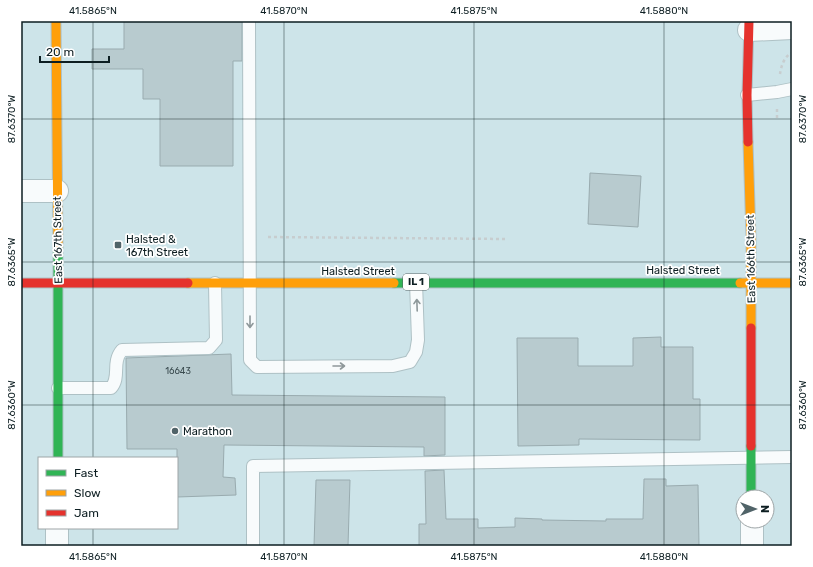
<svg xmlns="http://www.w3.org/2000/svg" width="813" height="567" font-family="Rubik,sans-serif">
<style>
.building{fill:#b8cbcf;stroke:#99abaf}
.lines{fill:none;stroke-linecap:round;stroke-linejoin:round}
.lane-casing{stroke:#aec1c5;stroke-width:14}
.street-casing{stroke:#aec1c5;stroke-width:24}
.fast-casing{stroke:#aec1c5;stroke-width:11}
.slow-casing{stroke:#aec1c5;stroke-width:11}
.jam-casing{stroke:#aec1c5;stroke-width:11}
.path{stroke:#c7cdcf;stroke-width:2.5;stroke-dasharray:3 3;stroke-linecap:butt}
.lane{stroke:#f8fbfc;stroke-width:12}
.street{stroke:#f8fbfc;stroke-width:22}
.fast{stroke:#30b455;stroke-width:9}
.slow{stroke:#ff9f0a;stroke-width:9}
.jam{stroke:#e5322d;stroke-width:9}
.oneway{stroke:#8e989a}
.ticks{fill:none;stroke:#0d1e22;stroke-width:1;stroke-opacity:0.45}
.poi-dot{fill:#506368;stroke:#fff;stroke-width:1.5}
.labels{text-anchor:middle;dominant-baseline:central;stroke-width:3.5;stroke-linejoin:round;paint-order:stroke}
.number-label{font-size:9px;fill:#394a4e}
.shield{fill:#fff;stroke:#566264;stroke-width:1}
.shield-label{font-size:10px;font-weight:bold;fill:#0d1e22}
.poi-label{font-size:11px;fill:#0d1e22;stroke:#fff;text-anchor:start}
.street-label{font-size:11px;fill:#0d1e22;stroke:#fff}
.neatline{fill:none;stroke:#0d1e22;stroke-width:1.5}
.ticks-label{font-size:10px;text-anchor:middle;fill:#0d1e22}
</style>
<rect width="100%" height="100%" fill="#cde4e9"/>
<g class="building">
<path d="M124 21H242V61H233V166H160V99H143V69H92V49H124Z"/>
<path d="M590 173 641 176 638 227 588 224Z"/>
<path d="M661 337V347H693V399H700V440L579 439V445L518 446 517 338H578V366H633V338Z"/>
<path d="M231 354 232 395 445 397V455L424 456V447L224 445 223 477 235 478 236 495 177 497V449H127L126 358Z"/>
<path d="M444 470 446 519H478V528L515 527V518L542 519V520L606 521V519H643L644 479H666V486L698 485 699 546H419V524H426L425 471Z"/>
<path d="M316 480H350L348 546H314Z"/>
</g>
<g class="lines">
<g class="lane-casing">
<g id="lane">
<path d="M249 21 250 360 257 367 393 366 410 362 416 352 418 340 416 282"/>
<path d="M747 95 777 92 792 89"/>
<path d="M58 388H111C121 377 111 363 122 350L209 348 216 340 215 283"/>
<path d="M253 546V466L792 457"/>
</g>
</g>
<g class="street-casing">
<g id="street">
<path d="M749 30 792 28"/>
<path d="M21 191H57"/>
<path d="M752 521V546"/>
<path d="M57 546V528"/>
</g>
</g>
<g class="fast-casing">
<g id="fast">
<path d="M58 246V458"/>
<path d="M394 283H740"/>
<path d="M751 446V497"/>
</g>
</g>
<g class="slow-casing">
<g id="slow">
<path d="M56 21 58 246"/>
<path d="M748 142 751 238V328"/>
<path d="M188 283H394"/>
<path d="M740 283H792"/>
</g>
</g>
<g class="jam-casing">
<g id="jam">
<path d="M748 142 747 95 749 21"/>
<path d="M21 283H188"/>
<path d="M751 328V446"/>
</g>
</g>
<g class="path">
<path d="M780 74C781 67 784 56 792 53"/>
<path d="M777 109V121"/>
<path d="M268 237 505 239"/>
</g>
<use href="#lane" class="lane"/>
<use href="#street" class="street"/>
<use href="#fast" class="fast"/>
<use href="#slow" class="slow"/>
<use href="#jam" class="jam"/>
</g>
<defs><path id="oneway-shaft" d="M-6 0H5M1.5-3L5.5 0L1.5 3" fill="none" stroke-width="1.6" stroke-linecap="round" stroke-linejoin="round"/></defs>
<g class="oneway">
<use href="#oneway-shaft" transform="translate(417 305) rotate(-92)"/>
<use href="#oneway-shaft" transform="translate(250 322) rotate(90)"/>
<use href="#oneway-shaft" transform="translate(339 366)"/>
</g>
<path class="ticks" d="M93 21V458M284 21V546M474 21V546M664 21V546M21 119H792M21 262H792M21 405H792M93 528V546"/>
<g class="poi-dot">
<rect x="114" y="241" width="8" height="8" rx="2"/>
<circle cx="175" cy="431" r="4"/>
</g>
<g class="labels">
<g class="number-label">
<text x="178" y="371">16643</text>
</g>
<rect class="shield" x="403" y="274" width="26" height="16" rx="3"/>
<g class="shield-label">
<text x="416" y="282">IL 1</text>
</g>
<g class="poi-label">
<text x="126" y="239">Halsted &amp;<tspan x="126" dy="13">167th Street</tspan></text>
<text x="183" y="431">Marathon</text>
</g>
<g class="street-label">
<text transform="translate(58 240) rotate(-91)">East 167th Street</text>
<text transform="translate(751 259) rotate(-91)">East 166th Street</text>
<text x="683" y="270">Halsted Street</text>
<text x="358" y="271">Halsted Street</text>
</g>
</g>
<rect width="813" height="567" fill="none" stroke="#ffffff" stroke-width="44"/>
<rect x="38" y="457" width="140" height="72" fill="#ffffff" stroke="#9ea5a7"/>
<rect x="46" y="470" width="20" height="6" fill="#30b455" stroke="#9ea5a7"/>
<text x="74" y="477" font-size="12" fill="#0d1e22">Fast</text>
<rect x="46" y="490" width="20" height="6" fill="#ff9f0a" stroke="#9ea5a7"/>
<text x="74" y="497" font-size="12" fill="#0d1e22">Slow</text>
<rect x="46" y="510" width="20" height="6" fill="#e5322d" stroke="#9ea5a7"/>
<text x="74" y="517" font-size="12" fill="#0d1e22">Jam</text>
<g transform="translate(755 509) rotate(90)"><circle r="19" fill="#ffffff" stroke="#9ea5a7"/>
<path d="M0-3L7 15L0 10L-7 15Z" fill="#506368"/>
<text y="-6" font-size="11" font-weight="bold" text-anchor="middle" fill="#0d1e22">N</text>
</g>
<path d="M40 56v6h69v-6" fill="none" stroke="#0d1e22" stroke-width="2"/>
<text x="46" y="56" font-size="12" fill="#0d1e22" stroke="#ffffff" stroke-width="3" paint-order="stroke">20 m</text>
<rect x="22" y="22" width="769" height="523" class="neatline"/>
<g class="ticks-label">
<text x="93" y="14">41.5865°N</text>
<text x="284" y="14">41.5870°N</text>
<text x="474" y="14">41.5875°N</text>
<text x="664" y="14">41.5880°N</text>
<text transform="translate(802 119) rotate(-90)" y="4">87.6370°W</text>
<text transform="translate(11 119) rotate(-90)" y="4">87.6370°W</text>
<text transform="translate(11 262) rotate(-90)" y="4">87.6365°W</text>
<text transform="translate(802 262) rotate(-90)" y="4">87.6365°W</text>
<text transform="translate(802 405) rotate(-90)" y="4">87.6360°W</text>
<text transform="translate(11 405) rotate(-90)" y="4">87.6360°W</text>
<text x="93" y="560">41.5865°N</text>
<text x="284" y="560">41.5870°N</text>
<text x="474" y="560">41.5875°N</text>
<text x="664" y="560">41.5880°N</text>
</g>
</svg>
